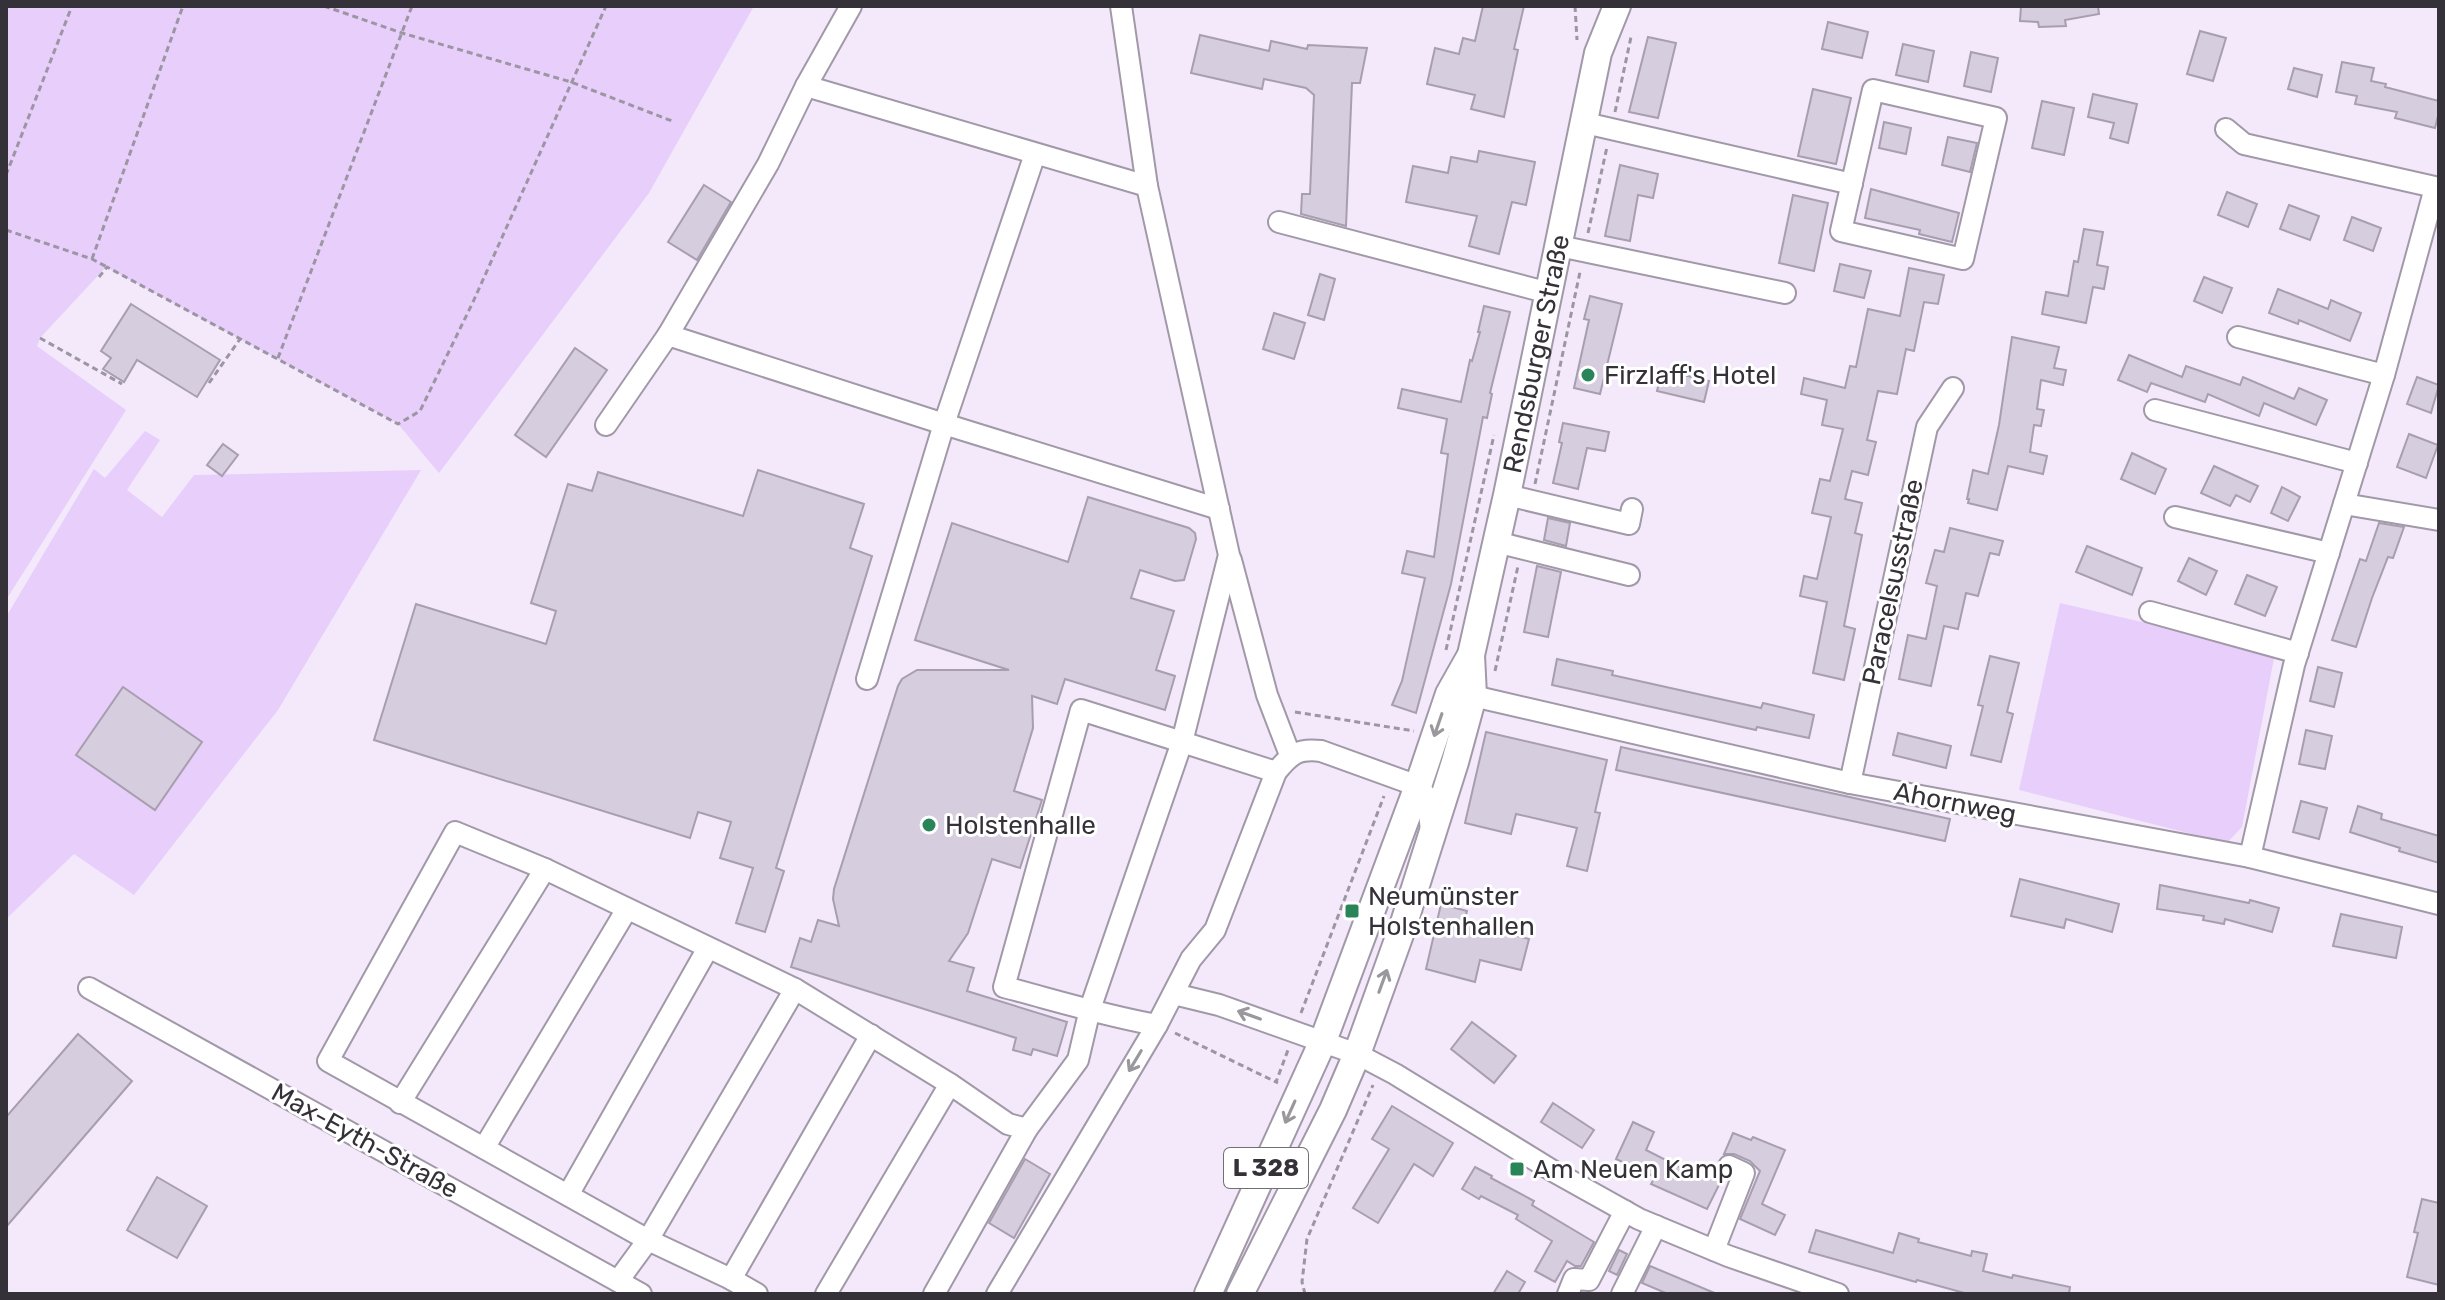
<svg xmlns="http://www.w3.org/2000/svg" width="2445" height="1300" font-family="Rubik,sans-serif">
<style>
.green{fill:#e7cefb}
.building{fill:#d6cddf;stroke:#a79eaf;stroke-width:2}
.lines{fill:none;stroke-linecap:round;stroke-linejoin:round}
.minor-casing{stroke:#a198a8;stroke-width:24}
.major-casing{stroke:#a198a8;stroke-width:30}
.path{stroke:#9c95a2;stroke-width:3;stroke-dasharray:6 4;stroke-linecap:butt}
.minor{stroke:#fff;stroke-width:20}
.major{stroke:#fff;stroke-width:26}
.oneway{stroke:#9a989c}
.poi-dot{fill:#29845a;stroke:#fff;stroke-width:3}
.labels{text-anchor:middle;dominant-baseline:central;stroke-width:6;stroke-linejoin:round;paint-order:stroke}
.shield{fill:#fff;stroke:#726f74;stroke-width:2}
.shield-label{font-size:24px;font-weight:bold;fill:#353138}
.street-label{font-size:26px;fill:#353138;stroke:#fff}
.poi-label{font-size:26px;fill:#353138;stroke:#fff;text-anchor:start}
</style>
<rect width="100%" height="100%" fill="#f3e9fb"/>
<g class="green">
<path d="M6 6H754L649 193 439 473 398 424 106 267 40 338 37 346 126 410 6 600Z"/>
<path d="M145 431 160 440 127 490 162 517 194 475 421 470 278 710 134 895 74 854 6 919V617L94 469 105 478Z"/>
<path d="M2060 603 2275 653 2242 827 2227 843 2019 790Z"/>
</g>
<g class="building">
<path d="M1483 6H1524L1514 49 1518 50 1504 117 1471 109 1475 95 1427 84 1435 48 1459 54 1463 38 1475 41Z"/>
<path d="M2021 6H2098L2099 14 2065 20 2066 26 2039 27 2038 22 2020 21Z"/>
<path d="M1828 22 1868 32 1862 58 1822 49Z"/>
<path d="M2200 31 2226 38 2213 81 2187 74Z"/>
<path d="M1200 35 1269 51 1271 41 1307 49 1308 45 1367 48 1360 83H1352L1346 226 1301 214 1302 194H1310L1314 95 1306 88 1264 79 1262 89 1191 73Z"/>
<path d="M1648 37 1676 43 1658 118 1629 112Z"/>
<path d="M1903 44 1934 51 1928 82 1896 75Z"/>
<path d="M1971 52 1998 58 1991 92 1964 86Z"/>
<path d="M2342 62 2374 68 2371 81 2386 84 2385 87 2439 101V112L2435 128 2395 118 2397 112 2355 104 2357 96 2336 92Z"/>
<path d="M2294 68 2322 75 2317 97 2288 89Z"/>
<path d="M1813 89 1851 98 1836 164 1798 156Z"/>
<path d="M2093 94 2137 104 2128 143 2110 138 2114 123 2088 117Z"/>
<path d="M2042 101 2074 108 2064 155 2032 148Z"/>
<path d="M1884 122 1911 128 1906 154 1879 148Z"/>
<path d="M1948 137 1977 143 1970 172 1942 165Z"/>
<path d="M1479 151 1535 162 1526 205 1512 202 1499 254 1469 246 1477 216 1406 202 1413 166 1448 173 1451 157 1477 162Z"/>
<path d="M1620 165 1658 174 1653 198 1638 195 1630 241 1605 236Z"/>
<path d="M704 185 731 202 697 260 668 242Z"/>
<path d="M1871 189 1959 213 1952 242 1919 234 1920 230 1865 218Z"/>
<path d="M2227 192 2257 204 2248 227 2218 215Z"/>
<path d="M1793 195 1828 203 1814 271 1779 263Z"/>
<path d="M2289 205 2319 216 2310 240 2280 229Z"/>
<path d="M2352 217 2381 228 2373 251 2344 240Z"/>
<path d="M2084 229 2103 232 2097 265 2108 267 2104 289 2093 287 2086 323 2042 314 2046 292 2068 296 2074 261 2078 262Z"/>
<path d="M1840 264 1871 271 1864 298 1834 291Z"/>
<path d="M1909 268 1944 275 1938 304 1924 302 1914 351 1906 349 1897 394 1878 391 1867 440 1876 442 1868 475 1852 471 1845 499 1862 503 1855 533 1862 535 1844 626 1855 629 1844 680 1813 673 1827 602 1800 596 1804 576 1817 579 1831 517 1812 513 1820 479 1830 481 1843 429 1822 425 1827 400 1801 394 1804 378 1845 388 1850 366 1856 367 1868 309 1900 316Z"/>
<path d="M1320 274 1335 279 1324 320 1308 315Z"/>
<path d="M2204 277 2232 288 2222 313 2194 301Z"/>
<path d="M2278 289 2328 309 2331 300 2361 313 2350 341 2299 320 2298 324 2269 313Z"/>
<path d="M1590 296 1622 304 1600 394 1574 388 1589 320 1584 319Z"/>
<path d="M131 304 220 360 197 397 137 360 124 382 103 369 111 358 101 351Z"/>
<path d="M1484 306 1510 312 1490 393 1492 394 1487 418 1483 417 1451 584 1416 713 1392 705 1402 681 1425 578 1402 573 1407 551 1434 557 1448 454 1441 453 1447 419 1398 408 1402 389 1461 402 1470 360 1472 361 1480 332H1478Z"/>
<path d="M1274 313 1305 323 1294 359 1263 349Z"/>
<path d="M2012 337 2059 347 2054 368 2066 370 2063 385 2041 380 2037 409 2044 410 2041 426 2034 425 2030 452 2047 456 2043 474 2008 466 1997 510 1968 503 1969 499H1967L1973 470 1988 474 1999 425Z"/>
<path d="M575 348 607 370 546 457 515 435Z"/>
<path d="M2129 355 2182 377 2186 366 2240 385 2243 377 2294 399 2299 388 2327 400 2316 425 2264 403 2259 416 2208 394 2205 402 2151 383 2147 392 2118 380Z"/>
<path d="M1662 370 1709 381 1704 402 1657 391Z"/>
<path d="M2417 377 2439 385 2431 413 2407 404Z"/>
<path d="M1563 423 1609 432 1605 451 1587 448 1578 489 1553 483 1562 443 1559 442Z"/>
<path d="M2409 434 2438 445 2426 478 2397 467Z"/>
<path d="M223 444 238 455 222 476 207 465Z"/>
<path d="M2132 453 2166 469 2155 494 2121 479Z"/>
<path d="M2214 466 2258 486 2250 502 2236 495 2230 506 2201 493Z"/>
<path d="M758 470 864 504 850 548 872 556 776 868 784 871 765 932 736 923 753 868 720 858 731 822 698 812 690 838 374 740 416 604 546 644 556 611 531 603 568 484 592 491 598 472 743 516Z"/>
<path d="M2282 487 2300 497 2288 521 2271 513Z"/>
<path d="M1088 497 1189 528 1195 533 1196 539 1184 580 1175 581 1140 570 1131 598 1174 611 1156 670 1175 676 1165 710 1065 679 1057 704 1032 696 1033 728 1014 791 1042 800 1020 868 992 859 968 933 949 961 974 968 967 991 1067 1022 1057 1056 1033 1049 1031 1055 1013 1050 1016 1038 791 967 800 938 811 942 818 920 839 926 833 899 834 889 898 686 902 679 917 670H1009L915 640 952 523 1068 562Z"/>
<path d="M1548 518 1570 523 1566 546 1544 540Z"/>
<path d="M2379 523 2404 527 2393 558 2388 557 2372 598 2356 647 2332 640 2360 559 2366 561Z"/>
<path d="M1950 528 2003 541 1999 555 1990 553 1978 596 1966 593 1958 629 1944 626 1931 686 1899 679 1908 635 1926 639 1937 586 1926 583 1935 550 1944 552Z"/>
<path d="M2087 546 2142 568 2132 595 2076 572Z"/>
<path d="M2189 558 2217 571 2206 595 2178 581Z"/>
<path d="M1537 566 1561 572 1548 637 1524 632Z"/>
<path d="M2247 575 2277 587 2265 616 2235 604Z"/>
<path d="M1990 656 2019 663 2007 712 2013 714 2001 762 1971 755 1983 706 1978 705Z"/>
<path d="M1557 659 1613 671 1612 675 1711 697 1761 708 1763 703 1814 715 1809 738 1757 727 1756 730 1552 685Z"/>
<path d="M2318 667 2342 673 2334 707 2310 701Z"/>
<path d="M123 687 202 742 155 810 76 755Z"/>
<path d="M2306 730 2332 736 2325 769 2299 764Z"/>
<path d="M1486 732 1607 760 1595 812 1600 813 1587 871 1567 866 1577 828 1516 814 1511 834 1465 823Z"/>
<path d="M1898 733 1951 746 1946 768 1893 755Z"/>
<path d="M1621 747 1950 819 1945 841 1616 770Z"/>
<path d="M2301 801 2327 808 2319 839 2293 832Z"/>
<path d="M2358 806 2382 814 2381 819 2439 836V863L2399 851 2400 848 2350 832Z"/>
<path d="M2020 879 2119 904 2112 932 2066 919 2064 928 2011 916Z"/>
<path d="M2160 885 2249 903 2250 900 2279 908 2272 932 2225 919 2224 924 2203 920 2204 916 2157 909Z"/>
<path d="M1441 904 1467 911 1464 922 1529 939 1521 970 1480 960 1475 982 1426 969Z"/>
<path d="M2341 914 2402 927 2396 958 2333 946Z"/>
<path d="M1472 1022 1516 1056 1494 1083 1451 1049Z"/>
<path d="M78 1034 132 1081 6 1227V1117Z"/>
<path d="M1553 1103 1594 1130 1582 1148 1541 1122Z"/>
<path d="M1392 1106 1453 1143 1433 1176 1414 1164 1378 1223 1353 1208 1389 1149 1372 1139Z"/>
<path d="M1633 1122 1654 1132 1646 1150 1695 1175 1700 1164 1718 1172 1723 1177 1707 1209 1651 1184 1655 1177 1616 1159Z"/>
<path d="M1733 1133 1751 1140 1753 1137 1785 1150 1762 1204 1785 1215 1775 1235 1740 1219 1760 1171 1750 1161 1734 1154H1724Z"/>
<path d="M1025 1159 1050 1174 1014 1238 989 1223Z"/>
<path d="M1475 1167 1492 1176 1491 1178 1534 1201 1532 1205 1594 1242 1581 1266H1575L1567 1261 1555 1282 1535 1271 1552 1241 1516 1219 1518 1215 1481 1196 1479 1199 1462 1189Z"/>
<path d="M157 1177 207 1206 177 1258 127 1230Z"/>
<path d="M2422 1199 2439 1203V1285L2407 1277 2418 1233 2414 1232Z"/>
<path d="M1816 1230 1893 1253 1899 1233 1919 1239 1918 1242 1971 1256 1972 1251 1987 1254 1983 1271 2012 1278 2013 1275 2070 1287 2069 1294H1968L1917 1280 1916 1282 1809 1252Z"/>
<path d="M1619 1250 1627 1254 1617 1275 1609 1271Z"/>
<path d="M1650 1266 1717 1294H1668L1642 1283Z"/>
<path d="M1507 1271 1525 1282 1518 1294H1493Z"/>
</g>
<g class="lines">
<g class="minor-casing">
<g id="minor">
<path d="M1121 6 1147 186 1229 555 1182 742 1276 772"/>
<path d="M806 86 1147 186"/>
<path d="M1873 90 1996 118 1963 259 1841 231Z"/>
<path d="M1585 123 1852 184"/>
<path d="M2226 129 2244 144 2439 188"/>
<path d="M1279 222 1549 293"/>
<path d="M1559 246 1785 293"/>
<path d="M668 335 944 424 1219 509"/>
<path d="M2238 337 2384 375"/>
<path d="M2155 410 2357 463"/>
<path d="M606 425 668 335 768 164 806 86 851 6"/>
<path d="M1507 495 1629 524 1632 509"/>
<path d="M2344 504 2439 520"/>
<path d="M2175 517 2329 553"/>
<path d="M1496 542 1629 575"/>
<path d="M1231 560 1267 695 1290 755"/>
<path d="M2150 612 2298 653"/>
<path d="M867 679 944 424 1035 154"/>
<path d="M1473 696 1850 783 2250 857 2439 904"/>
<path d="M1850 783 1927 427 1953 388"/>
<path d="M2250 857 2294 665 2384 375 2435 188"/>
<path d="M89 988 641 1294"/>
<path d="M1174 994 1219 1005 1357 1054 1395 1074 1553 1171 1639 1219 1728 1256 1838 1294"/>
<path d="M400 1103 545 869"/>
<path d="M484 1148 627 909"/>
<path d="M568 1195 708 948"/>
<path d="M1714 1250 1744 1173 1729 1166"/>
<path d="M731 1279 871 1035"/>
<path d="M618 1281 648 1240 795 989"/>
<path d="M757 1294 731 1279 648 1240 328 1061 455 832 545 869 795 989 950 1084 1008 1124 1027 1129"/>
<path d="M826 1294 950 1084"/>
<path d="M934 1294 1027 1129 1078 1060 1090 1009 1182 742 1081 710 1004 987C1054 1000 1105 1016 1157 1025"/>
<path d="M997 1294 1157 1025 1191 959 1215 930 1276 772C1290 755 1297 748 1321 751L1418 786 1427 797 1431 830"/>
<path d="M1568 1294 1574 1279 1589 1280 1625 1211"/>
<path d="M1622 1294 1656 1226"/>
</g>
</g>
<g class="major-casing">
<g id="major">
<path id="s1" d="M1208 1294 1323 1041 1418 786 1449 694 1471 655 1507 495 1598 53 1617 6"/>
<path d="M1240 1294 1333 1110 1357 1054 1403 926 1455 762 1473 696 1471 655"/>
</g>
</g>
<g class="path">
<path d="M324 6 402 33 571 82 672 121"/>
<path d="M1575 6 1577 40"/>
<path d="M1615 112 1631 37"/>
<path d="M6 175 72 6"/>
<path d="M6 230 92 259 107 267"/>
<path d="M1588 233 1607 147"/>
<path d="M92 259 183 6"/>
<path d="M99 277 107 267 398 424 420 411 473 302 606 6"/>
<path d="M40 338 122 384"/>
<path d="M278 358 412 6"/>
<path d="M209 383 240 339"/>
<path d="M1535 484 1580 272"/>
<path d="M1446 650 1494 435"/>
<path d="M1495 671 1518 566"/>
<path d="M1295 712 1414 731"/>
<path d="M1301 1013 1384 796"/>
<path d="M1175 1033 1276 1082"/>
<path d="M1278 1083 1276 1082 1288 1050"/>
<path d="M1305 1294 1302 1282 1307 1239 1373 1085"/>
</g>
<use href="#minor" class="minor"/>
<use href="#major" class="major"/>
</g>
<defs><path id="oneway-shaft" d="M-6 0H5M1.5-3L5.5 0L1.5 3" fill="none" stroke-width="1.6" stroke-linecap="round" stroke-linejoin="round" transform="scale(2)"/></defs>
<g class="oneway">
<use href="#oneway-shaft" transform="translate(1438 725) rotate(109)"/>
<use href="#oneway-shaft" transform="translate(1383 981) rotate(-70)"/>
<use href="#oneway-shaft" transform="translate(1249 1015) rotate(-160)"/>
<use href="#oneway-shaft" transform="translate(1135 1061) rotate(121)"/>
<use href="#oneway-shaft" transform="translate(1290 1112) rotate(114)"/>
</g>
<g class="poi-dot">
<circle cx="1588" cy="375" r="8"/>
<circle cx="929" cy="825" r="8"/>
<rect x="1344" y="903" width="16" height="16" rx="4"/>
<rect x="1509" y="1161" width="16" height="16" rx="4"/>
</g>
<g class="labels">
<rect class="shield" x="1224" y="1148" width="84" height="40" rx="6"/>
<g class="shield-label">
<text x="1266" y="1168">L 328</text>
</g>
<g class="street-label">
<text stroke="none"><textPath href="#s1" startOffset="1000">Rendsburger Straße</textPath></text>
<text transform="translate(1893 582) rotate(-78)">Paracelsusstraße</text>
<text transform="translate(1955 803) rotate(11)">Ahornweg</text>
<text transform="translate(365 1141) rotate(29)">Max-Eyth-Straße</text>
</g>
<g class="poi-label">
<text x="1604" y="375">Firzlaff's Hotel</text>
<text x="945" y="825">Holstenhalle</text>
<text x="1368" y="896">Neumünster<tspan x="1368" dy="30">Holstenhallen</tspan></text>
<text x="1533" y="1169">Am Neuen Kamp</text>
</g>
</g>
<rect width="2445" height="1300" fill="none" stroke="#353138" stroke-width="16"/>
</svg>
